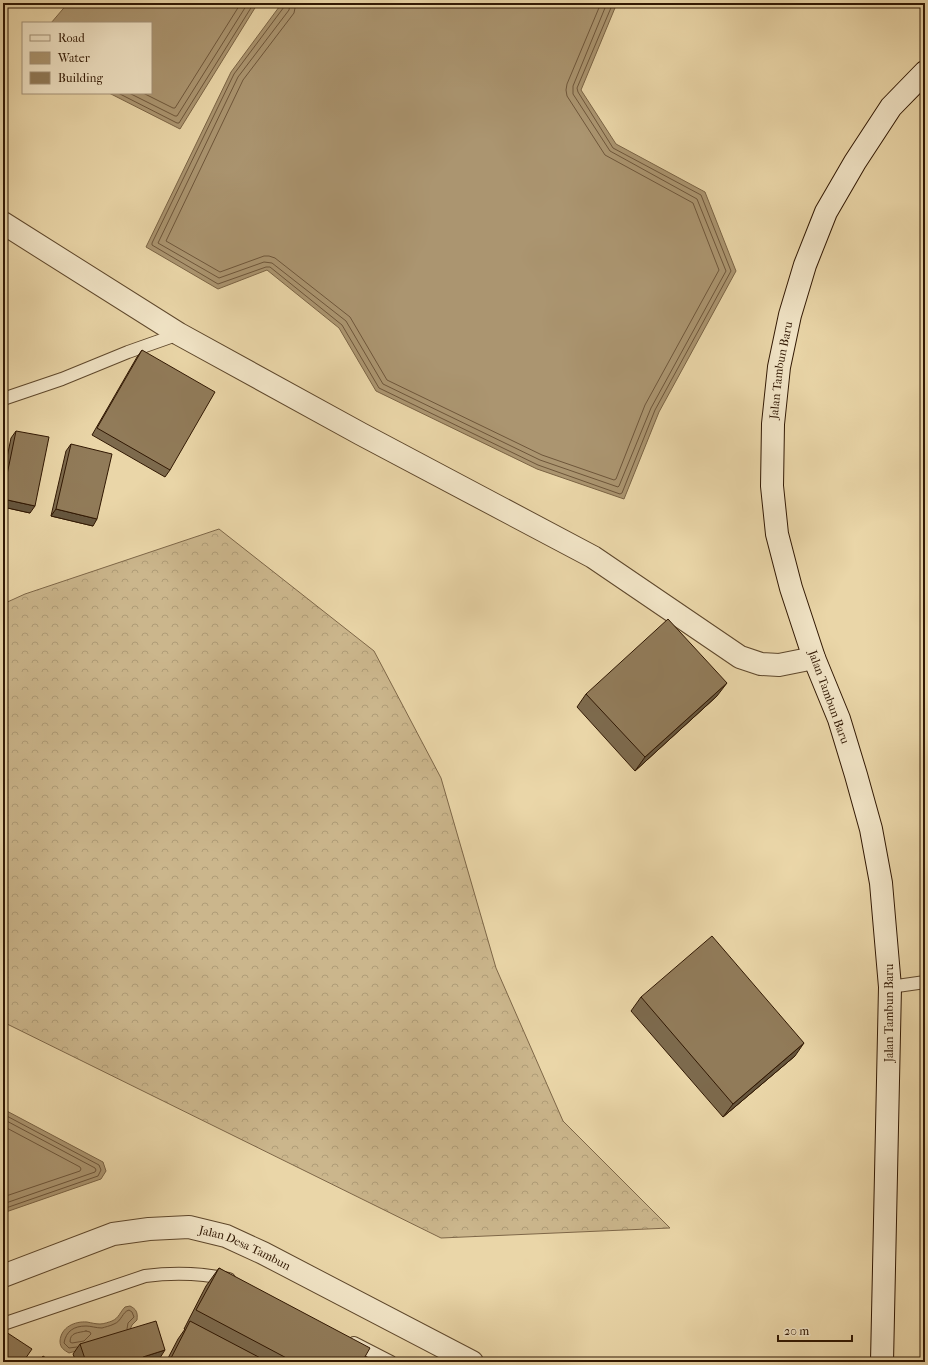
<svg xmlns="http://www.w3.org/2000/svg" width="928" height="1365" font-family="'IM FELL French Canon',serif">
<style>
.forest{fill:url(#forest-crowns);stroke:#7e6748}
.water{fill:#ab9570;stroke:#7a6344}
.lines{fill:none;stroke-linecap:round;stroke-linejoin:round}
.shore{stroke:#6e563a;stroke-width:1}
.service-casing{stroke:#5f482c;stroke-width:14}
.minor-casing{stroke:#5f482c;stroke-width:24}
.secondary-casing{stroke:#311803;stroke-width:24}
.service{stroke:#f1e4c6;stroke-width:12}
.minor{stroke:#f1e4c6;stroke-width:22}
.secondary{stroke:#f1e4c6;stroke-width:22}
.wall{fill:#7d6a4d;stroke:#311803}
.shaded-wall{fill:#66563e;stroke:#311803}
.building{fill:#917b59;stroke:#311803}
.labels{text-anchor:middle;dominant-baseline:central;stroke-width:3.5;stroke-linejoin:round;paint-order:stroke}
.street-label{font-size:12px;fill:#311803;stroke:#f1e4c6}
</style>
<defs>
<pattern id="forest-crowns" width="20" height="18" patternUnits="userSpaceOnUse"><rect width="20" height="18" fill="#cbb68c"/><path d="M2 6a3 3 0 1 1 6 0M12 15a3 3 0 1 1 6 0" fill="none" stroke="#af9c77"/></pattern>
</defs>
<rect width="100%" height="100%" fill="#ead6a8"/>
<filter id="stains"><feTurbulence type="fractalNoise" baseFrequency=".005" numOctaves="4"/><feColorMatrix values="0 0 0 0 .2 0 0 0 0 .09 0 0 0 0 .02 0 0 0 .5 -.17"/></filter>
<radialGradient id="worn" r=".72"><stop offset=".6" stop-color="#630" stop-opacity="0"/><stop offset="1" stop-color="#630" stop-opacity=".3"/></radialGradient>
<path class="forest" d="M219 529 374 651 441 778 496 968 563 1121 670 1228 441 1238 3 1022V604L25 594Z"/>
<g class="water">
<path d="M68 3H258L180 129 109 93H151V23H51Z"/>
<path d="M282 3H617L581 90 616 144 705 192 736 271 659 412 624 499 537 469 376 391 339 328 267 270 218 289 146 247 231 72Z"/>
<path d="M3 1109 103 1162 106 1171 101 1179 3 1213Z"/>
<path d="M130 1306C136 1309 138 1312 137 1320L132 1325 129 1332 76 1351 69 1353C64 1350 60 1348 60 1341 61 1327 75 1321 87 1322 92 1323 96 1324 100 1324 104 1324 109 1322 112 1321 119 1318 120 1312 125 1307Z"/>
</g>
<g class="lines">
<g class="shore">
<path d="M285 3 284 7 234 74 152 243V245L218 284 266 267H270L342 325 379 388 538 465 620 494 622 493 655 410 731 271 701 195 613 148 578 92 577 88 613 3"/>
<path d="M290 3 289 10 238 77 158 243 219 278 264 262 272 263 346 321 383 384 540 460 618 487 619 486 651 408 726 271 697 199 610 151 573 94V86L607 3"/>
<path d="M296 3 294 13 243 80 166 241 220 272 264 256H269L275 258 350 317 387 380 542 455 614 480 616 479 645 405 719 270 693 203 605 155 567 96 566 90 567 84 601 3"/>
<path d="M118 93 177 123H179L254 3"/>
<path d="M129 93 175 116H177L248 3"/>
<path d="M143 93 173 108H175L241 3"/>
<path d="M3 1114 99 1165 101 1170 98 1176 3 1209"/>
<path d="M3 1119 95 1168 96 1170 95 1172 3 1204"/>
<path d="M3 1126 80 1167 81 1169 80 1171 3 1197"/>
<path d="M86 1331 90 1332 91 1334 84 1341 72 1343 70 1342C70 1332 78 1333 86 1331Z"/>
<path d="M77 1347 69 1348 64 1343C66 1331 74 1326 86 1326 91 1326 96 1328 102 1328 105 1327 110 1326 114 1324 122 1321 122 1312 129 1310L132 1312 134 1317 128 1323 127 1329"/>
</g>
<g class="service-casing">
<g id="service">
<path d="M3 399 62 379 128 352 179 334"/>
<path d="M890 987 925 982"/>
<path d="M3 1324 145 1276C174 1272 201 1273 229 1279"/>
<path d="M354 1343 391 1362"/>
</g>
</g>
<g class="minor-casing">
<g id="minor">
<path d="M3 223 179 334 361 434 593 557 740 657 761 664 779 665 814 658"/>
<path id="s1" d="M3 1276 113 1234 149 1229 189 1227 226 1236 263 1253 472 1362"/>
</g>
</g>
<g class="secondary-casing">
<g id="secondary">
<path id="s2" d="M882 1362 890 987 881 883 871 829 856 775 839 719 814 658 791 588 777 534 772 486 773 424 779 367 790 315 805 265 826 212 855 162 891 107 925 72"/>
</g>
</g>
<use href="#service" class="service"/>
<use href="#minor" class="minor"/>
<use href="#secondary" class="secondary"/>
</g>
<g class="wall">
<path d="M142 350 170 470 165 477 92 435 137 357Z"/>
<path d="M16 431 30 513 3 507V477L11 438Z"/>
<path d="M71 444 93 526 51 516 66 451Z"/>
<path d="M586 694 717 696 635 771 577 707Z"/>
<path d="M641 997 795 1056 723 1117 631 1011Z"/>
<path d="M219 1268 362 1362H166L178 1339 185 1329H184L206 1286Z"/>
<path d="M80 1344 158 1361 153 1362H76L73 1354Z"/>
</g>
<g class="shaded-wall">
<path d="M3 499 35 506 30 513 3 507Z"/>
<path d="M56 509 97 519 93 526 51 516Z"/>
<path d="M727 683 717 696 635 771 645 757Z"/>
<path d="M804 1043 795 1056 723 1117 733 1104Z"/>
<path d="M165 1350 158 1361 153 1362H139L143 1357Z"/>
</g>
<g class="building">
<path d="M142 350 215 392 170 470 97 428Z"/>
<path d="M16 431 49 437 35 506 3 499V494Z"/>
<path d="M71 444 112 454 97 519 56 509Z"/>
<path d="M668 619 727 683 645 757 586 694Z"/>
<path d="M712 936 804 1043 733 1104 641 997Z"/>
<path d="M219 1268 370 1348 362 1362H294L196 1310Z"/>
<path d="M156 1321 165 1350 143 1357 145 1362H86L80 1344Z"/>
<path d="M190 1321 268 1362H169Z"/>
<path d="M3 1330 32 1349 23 1362H3Z"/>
<path d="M43 1356 52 1362H38Z"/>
</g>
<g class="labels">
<g class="street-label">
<text stroke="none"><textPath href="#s2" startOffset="1009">Jalan Tambun Baru</textPath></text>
<text transform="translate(829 697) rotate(70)">Jalan Tambun Baru</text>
<text transform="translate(889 1013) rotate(-90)">Jalan Tambun Baru</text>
<text stroke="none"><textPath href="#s1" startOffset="254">Jalan Desa Tambun</textPath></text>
</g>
</g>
<rect width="928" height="1365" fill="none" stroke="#ead6a8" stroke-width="16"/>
<rect x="4" y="4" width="920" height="1357" fill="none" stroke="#311803" stroke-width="2"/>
<rect x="8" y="8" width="912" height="1349" fill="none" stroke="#311803"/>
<rect x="22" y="22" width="130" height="72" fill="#f1e4c6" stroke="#a49278"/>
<rect x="30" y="35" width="20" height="6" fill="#f1e4c6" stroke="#a49278"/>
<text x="58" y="42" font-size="12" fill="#311803">Road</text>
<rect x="30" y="52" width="20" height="12" fill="#ab9570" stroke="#a49278"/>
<text x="58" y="62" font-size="12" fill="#311803">Water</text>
<rect x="30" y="72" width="20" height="12" fill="#917b59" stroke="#a49278"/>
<text x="58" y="82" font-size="12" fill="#311803">Building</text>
<path d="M778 1335v6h74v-6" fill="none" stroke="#311803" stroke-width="2"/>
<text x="784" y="1335" font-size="12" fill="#311803" stroke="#f1e4c6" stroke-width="3" paint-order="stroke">20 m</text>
<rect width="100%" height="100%" filter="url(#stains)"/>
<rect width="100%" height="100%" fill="url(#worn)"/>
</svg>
